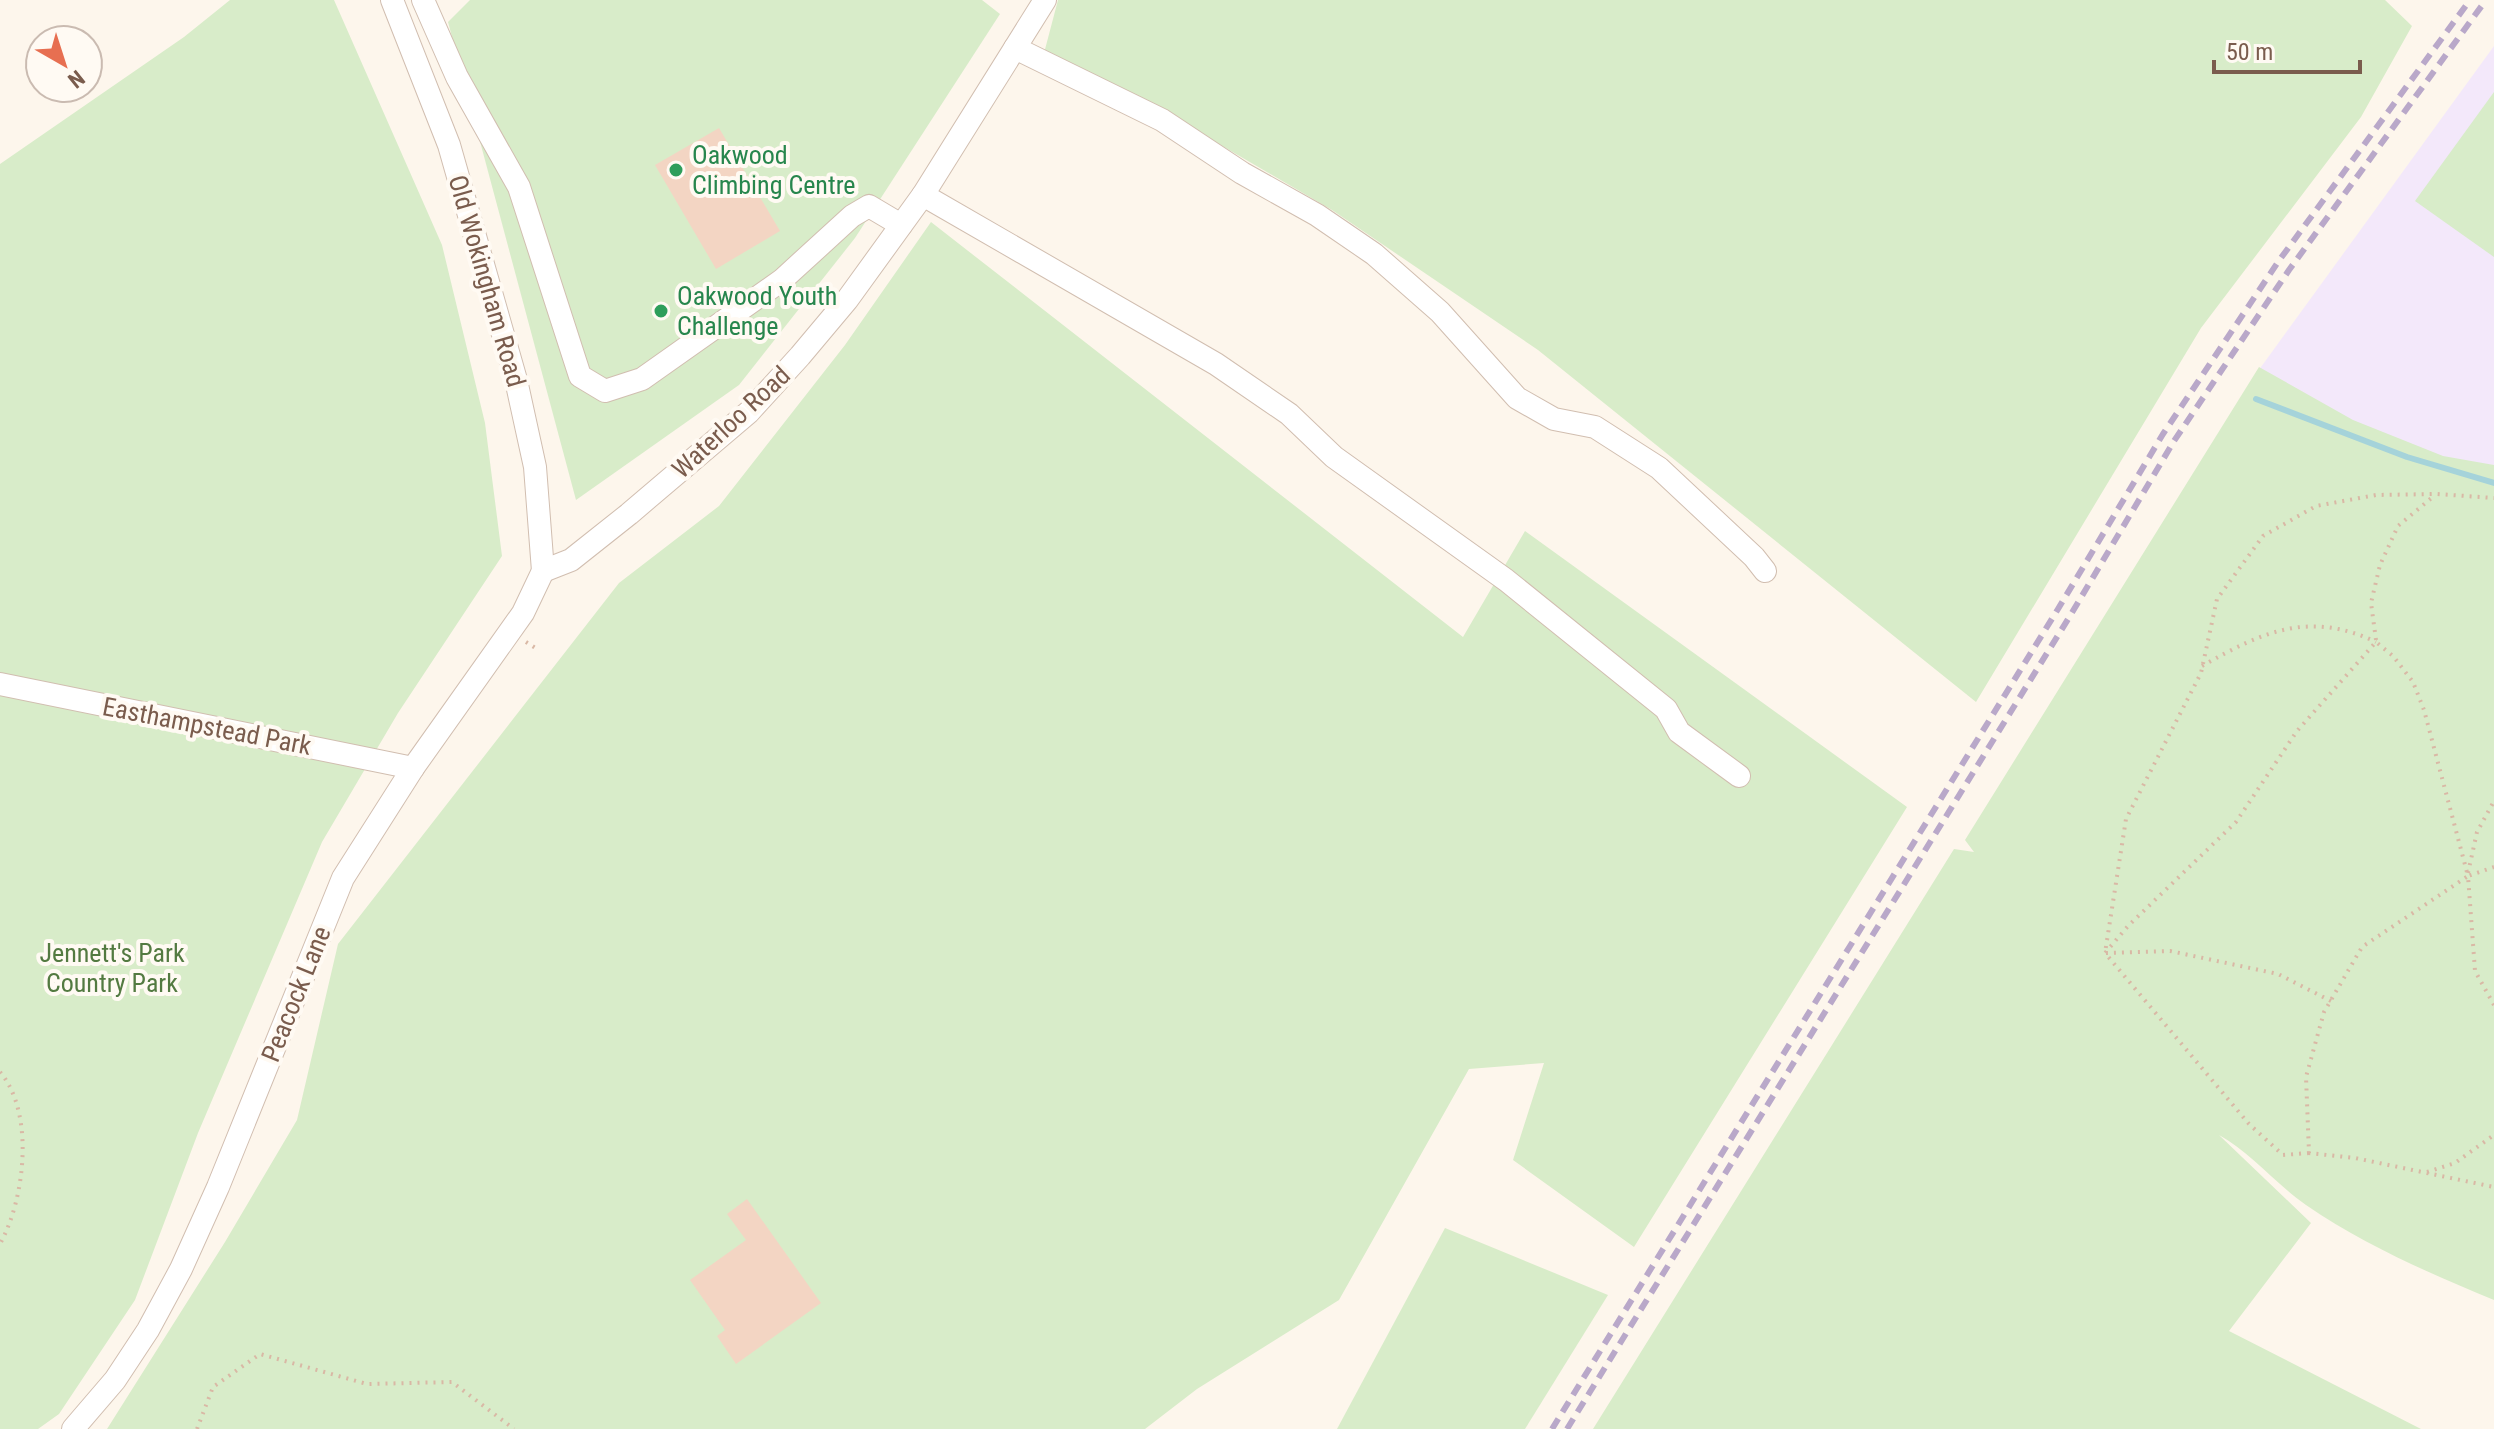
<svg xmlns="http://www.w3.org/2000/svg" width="2494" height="1429" font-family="'Roboto Condensed',sans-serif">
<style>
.education{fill:#f3e8fa}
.green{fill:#d8ecc9}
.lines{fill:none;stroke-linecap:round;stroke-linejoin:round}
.stream{stroke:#a5d3da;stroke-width:6}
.building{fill:#f3d5c3}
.minor-casing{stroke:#d1beb0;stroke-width:24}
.path{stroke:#d9b8a5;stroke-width:4;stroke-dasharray:2 6;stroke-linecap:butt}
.minor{stroke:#fff;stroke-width:22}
.rail{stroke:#b9a8c9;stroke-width:6;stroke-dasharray:12 8;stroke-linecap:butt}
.leisure-dot{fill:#2e9e5b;stroke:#fffaf3;stroke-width:3}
.labels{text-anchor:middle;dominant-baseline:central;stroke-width:8;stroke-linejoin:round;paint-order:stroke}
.leisure-label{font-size:26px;fill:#27864d;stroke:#fffaf3;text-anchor:start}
.street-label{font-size:26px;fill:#7a5c4d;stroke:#fffaf3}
.park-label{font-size:26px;fill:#537a41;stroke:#fffaf3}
</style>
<rect width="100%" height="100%" fill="#fdf6ec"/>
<path class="education" d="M2494 46V488L2248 391 2261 367Z"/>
<g class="green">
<path d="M230 0H334L442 245 485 423 502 556 398 713 322 842 198 1133 135 1300 59 1414 38 1429H0V164L184 37Z"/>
<path d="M470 0H982L1000 14 855 238 739 385 576 500 448 22Z"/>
<path d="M1058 0H2385L2412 26 2361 117 2201 328 1976 702 1538 350 1332 210 1176 119 1043 57Z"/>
<path d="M2494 92V257L2415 201Z"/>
<path d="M931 222 1463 637 1525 531 1907 807 1634 1247 1513 1160 1544 1063 1469 1069 1339 1300 1197 1389 1145 1429H107L225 1242 297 1120 338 944 619 583 719 506 845 345Z"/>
<path d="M2259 367 2353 420 2443 456 2494 465V1300C2429 1273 2364 1245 2306 1205 2276 1184 2250 1152 2219 1135L2311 1223 2229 1331 2421 1429H1593L1954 849 1974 852 1965 840Z"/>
<path d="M1445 1228 1608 1295 1525 1429H1337Z"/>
</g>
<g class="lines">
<path class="stream" d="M2256 399 2407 457 2494 483"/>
</g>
<g class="building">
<path d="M719 128 780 231 716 269 655 165Z"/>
<path d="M747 1199 821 1303 736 1364 717 1336 725 1330 690 1280 746 1240 727 1214Z"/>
</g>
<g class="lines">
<g class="minor-casing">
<g id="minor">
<path d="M392 0 449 145 516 380 535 467 543 571"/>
<path d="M423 0 457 77 519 187 580 376 605 391 642 379 782 280 852 216 869 206 901 225"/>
<path d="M1015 48 1162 120 1242 173 1317 215 1374 254 1440 312 1517 398 1554 419 1595 427 1659 468 1754 557 1765 571"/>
<path d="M923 195 1216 364 1289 414 1334 457 1506 580 1666 709 1679 732 1739 776"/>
<path d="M543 571 571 560 629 514 749 412 800 356 847 300 923 195 1045 0"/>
<path d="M0 684 413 768"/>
<path d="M73 1429 115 1380 148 1330 181 1269 218 1187 343 878 413 768 523 613 543 571"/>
</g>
</g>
<g class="path">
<path d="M2376 640 2371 603 2380 565 2398 526 2435 495"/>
<path d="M526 642 537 649"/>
<path d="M2202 666C2262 632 2309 610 2376 642"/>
<path d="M2468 873 2477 832 2494 801"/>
<path d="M2331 1001 2278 974 2170 951 2105 953 2126 819 2201 673 2217 599 2263 536 2316 506 2376 495 2437 494 2494 498"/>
<path d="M2494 1005 2475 971 2468 876 2362 947 2324 1012 2306 1077 2309 1153 2355 1158 2494 1187"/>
<path d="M0 1072C35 1113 25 1199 0 1244"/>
<path d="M2309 1153 2283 1155 2249 1124 2105 953 2128 926 2236 822 2297 731 2376 642 2393 656 2413 682 2424 710 2468 876 2494 867"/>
<path d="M2427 1172 2455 1163 2494 1135"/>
<path d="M197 1429 213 1387 260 1354 367 1384 452 1382 514 1429"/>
</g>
<use href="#minor" class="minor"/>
<g class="rail">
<path d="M1552 1429 2058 609 2163 434 2278 262 2470 0"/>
<path d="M1567 1429 2070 616 2174 441 2289 270 2486 0"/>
</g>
</g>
<g class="leisure-dot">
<circle cx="676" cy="170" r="8"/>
<circle cx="661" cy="311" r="8"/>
</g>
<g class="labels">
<g class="leisure-label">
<text x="692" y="155">Oakwood<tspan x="692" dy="30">Climbing Centre</tspan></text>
<text x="677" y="296">Oakwood Youth<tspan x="677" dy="30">Challenge</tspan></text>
</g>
<g class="street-label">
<text transform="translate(487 281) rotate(74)">Old Wokingham Road</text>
<text transform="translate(731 422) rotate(-43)">Waterloo Road</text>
<text transform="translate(207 726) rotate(11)">Easthampstead Park</text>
<text transform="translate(296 994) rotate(-68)">Peacock Lane</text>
</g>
<g class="park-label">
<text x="112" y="953">Jennett's Park<tspan x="112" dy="30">Country Park</tspan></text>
</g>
</g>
<g transform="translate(64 64) rotate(141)"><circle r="38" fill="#fffaf3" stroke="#cabbb1" stroke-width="2"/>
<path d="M0-6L14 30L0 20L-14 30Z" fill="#e76f51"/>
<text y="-12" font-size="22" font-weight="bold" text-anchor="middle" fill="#7a5c4d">N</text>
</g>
<path d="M2214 60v12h146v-12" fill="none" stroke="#7a5c4d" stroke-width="4"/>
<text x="2226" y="60" font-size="24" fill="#7a5c4d" stroke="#fffaf3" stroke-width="6" paint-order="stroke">50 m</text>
</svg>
